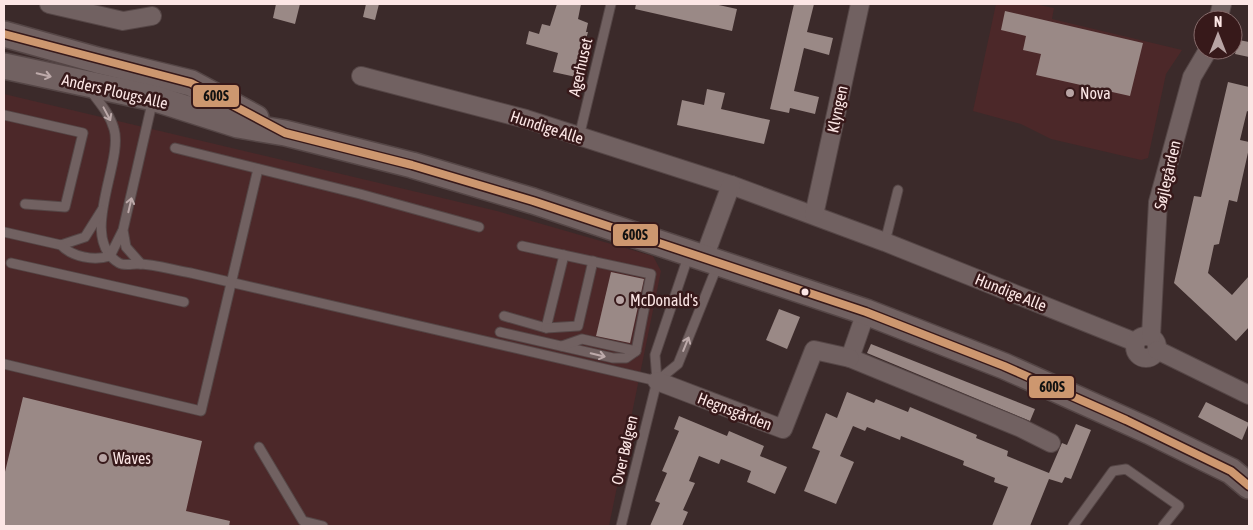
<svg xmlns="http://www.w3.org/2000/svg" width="1253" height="530" font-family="'Asap Condensed',sans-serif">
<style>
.built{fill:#4c2829}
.building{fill:#9a8986}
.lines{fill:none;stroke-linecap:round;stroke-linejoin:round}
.lane-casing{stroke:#554646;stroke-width:11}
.street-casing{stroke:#554646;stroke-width:20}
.secondary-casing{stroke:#554646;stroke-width:28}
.lane{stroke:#716161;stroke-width:9}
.street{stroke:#716161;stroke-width:18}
.secondary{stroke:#716161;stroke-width:25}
.bus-1-casing{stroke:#37191a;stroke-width:11}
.bus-1{stroke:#cd976f;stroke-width:8}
.oneway{stroke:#bdaaaa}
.poi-dot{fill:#b8a4a4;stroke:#37191a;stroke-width:2}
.bus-dot{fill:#fce6e5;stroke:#37191a;stroke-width:2}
.labels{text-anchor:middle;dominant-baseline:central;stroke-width:5;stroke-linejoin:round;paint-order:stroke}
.street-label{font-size:16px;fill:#fce6e5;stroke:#37191a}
.poi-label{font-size:16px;fill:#fce6e5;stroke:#37191a;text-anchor:start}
.line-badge{stroke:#37191a;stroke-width:2}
.pale-badge-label{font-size:14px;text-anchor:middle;font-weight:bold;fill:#111}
</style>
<rect width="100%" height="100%" fill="#3b2a2a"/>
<g class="built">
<path d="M996 4H1034L1054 8 1052 19 1182 50 1166 74 1148 158 1141 160 1051 139 1021 124 973 111Z"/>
<path d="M4 94 497 211 653 256 661 271 609 526H4Z"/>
</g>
<g class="building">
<path d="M276 4H300L295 24 273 18Z"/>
<path d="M366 4H379L375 20 363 17Z"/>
<path d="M557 4H581L578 19 588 23 586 32H588L576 77 553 72 558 53 526 44 529 31 539 34 542 24 550 26Z"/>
<path d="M636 4H714L737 9 732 31 635 9Z"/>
<path d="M794 4H814L807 32 833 38 829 55 804 48 794 91 819 97 815 114 790 108 789 113 770 109Z"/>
<path d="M1005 11 1143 43 1130 96 1036 75 1041 54 1023 50 1026 36 1001 30Z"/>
<path d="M1239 40 1249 42V57L1235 54Z"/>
<path d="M1228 82 1249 87V112L1247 111 1240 140 1249 142V148L1237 202 1229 200 1219 244 1214 245 1208 273 1232 295 1249 276V327L1236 341 1174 283 1194 196 1201 197Z"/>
<path d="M707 89 725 93 721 109 770 120 764 144 677 125 682 100 704 105Z"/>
<path d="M611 272 644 279 630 343 596 336Z"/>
<path d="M779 309 800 317 787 349 766 340Z"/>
<path d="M871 344 1035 409 1030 421 867 353Z"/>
<path d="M847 392 874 403 876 399 908 412 910 407 977 435 976 438 1008 451 1007 456 1049 473 1062 443 1067 445 1076 424 1091 430 1071 479 1065 477 1062 483 1049 479 1030 526H992L1008 487 994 482 995 478 963 465 964 461 901 436 900 440 867 427 865 431 853 426 840 456 854 462 836 504 804 491 820 451 812 448 826 413 837 418Z"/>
<path d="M23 397 202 441 186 511 230 521 229 526H4V476Z"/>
<path d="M1206 402 1249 423 1242 440 1198 417Z"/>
<path d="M679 416 727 436 729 431 764 446 760 456 787 467 775 494 747 482 751 471 721 459 719 464 699 456 689 481 695 483 683 510 688 512 682 526H650L660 503 655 501 667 473 662 471 679 431 674 429Z"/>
</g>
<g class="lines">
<g class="lane-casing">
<g id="lane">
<path d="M90 90C99 102 110 114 114 129 124 162 77 238 119 263 124 266 132 264 137 264 155 264 173 270 191 273L657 381"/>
<path d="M4 115 83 133 65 207 25 204"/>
<path d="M579 137 611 4"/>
<path d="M175 148 360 194 479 227"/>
<path d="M4 232 61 245 85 237 102 210"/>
<path d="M885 242 898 190"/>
<path d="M61 245C72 257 94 261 110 256L122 232"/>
<path d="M11 263 184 302"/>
<path d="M141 264 126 247 123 230 153 99"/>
<path d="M504 316 546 328 564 255"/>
<path d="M546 328 578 326 593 261"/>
<path d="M500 332 613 358H626L636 351 651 274 522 246"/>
<path d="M562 346 582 339 636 351"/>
<path d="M4 364 201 411 258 169"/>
<path d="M657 381 678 364 718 264"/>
<path d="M259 447 303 521 323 526"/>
<path d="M621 526 657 381 655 355 689 254"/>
<path d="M1073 526 1113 471 1126 469 1179 506 1163 526"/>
</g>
</g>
<g class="street-casing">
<g id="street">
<path d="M49 4 123 21 152 16"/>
<path d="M1218 20 1222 4"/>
<path d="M361 76 526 119 731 185 885 242 1135 342"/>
<path d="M814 215 860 4"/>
<path d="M704 258 731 185"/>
<path d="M866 312 850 358 1021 428 1051 443"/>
<circle cx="1146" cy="347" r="11"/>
<path d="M1151 336 1158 202 1192 77 1208 50"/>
<path d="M1157 350 1249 395"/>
<path d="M657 381 783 429 814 350 850 358"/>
</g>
</g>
<g class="secondary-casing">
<g id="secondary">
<path d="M4 34 97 60 191 83 256 118"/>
<path d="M4 66 153 98 238 125 285 133 412 165 533 201 866 312 1004 366 1149 431 1231 471 1249 486"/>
</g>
</g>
<use href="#lane" class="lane"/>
<use href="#street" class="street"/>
<use href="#secondary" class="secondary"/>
<g class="bus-1-casing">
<path id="bus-1" d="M4 34 191 83 285 133 412 165 533 201 866 312 1004 366 1126 420 1231 471 1249 486"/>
</g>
<use href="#bus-1" class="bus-1"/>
</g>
<defs><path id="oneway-shaft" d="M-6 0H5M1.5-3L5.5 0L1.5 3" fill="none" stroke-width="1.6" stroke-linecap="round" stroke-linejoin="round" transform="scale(1.25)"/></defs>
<g class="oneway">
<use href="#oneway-shaft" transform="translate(44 75) rotate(13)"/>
<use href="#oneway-shaft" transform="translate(107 114) rotate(62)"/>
<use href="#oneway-shaft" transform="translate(130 205) rotate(-77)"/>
<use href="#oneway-shaft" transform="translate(686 344) rotate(-68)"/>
<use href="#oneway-shaft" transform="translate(598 355) rotate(13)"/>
</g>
<g class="poi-dot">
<circle cx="1070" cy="93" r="5"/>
<circle cx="620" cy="300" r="5"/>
<circle cx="103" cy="458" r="5"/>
</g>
<circle class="bus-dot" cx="805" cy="292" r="4.5"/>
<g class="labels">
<g class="street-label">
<text transform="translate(580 67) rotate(-77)">Agerhuset</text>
<text transform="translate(115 91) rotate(13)">Anders Plougs Alle</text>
<text transform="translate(837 109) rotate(-78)">Klyngen</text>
<text transform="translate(547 127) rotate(18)">Hundige Alle</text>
<text transform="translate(1167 175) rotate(-77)">Søjlegården</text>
<text transform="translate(1011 292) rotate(22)">Hundige Alle</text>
<text transform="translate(735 411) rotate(21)">Hegnsgården</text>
<text transform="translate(624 450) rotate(-77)">Over Bølgen</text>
</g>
<g class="poi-label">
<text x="1080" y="93">Nova</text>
<text x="630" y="300">McDonald's</text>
<text x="113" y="458">Waves</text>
</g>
</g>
<g class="line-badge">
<rect x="192" y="84" width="48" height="24" rx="5" fill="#cd976f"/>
<rect x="612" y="223" width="47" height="24" rx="5" fill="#cd976f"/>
<rect x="1028" y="375" width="47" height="24" rx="5" fill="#cd976f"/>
</g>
<g class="pale-badge-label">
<text x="216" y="101">600S</text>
<text x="635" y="240">600S</text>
<text x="1052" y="392">600S</text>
</g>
<rect width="1253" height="530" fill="none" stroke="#fce6e5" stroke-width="10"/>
<g transform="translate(1218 35)"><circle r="24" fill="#37191a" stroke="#866b6b"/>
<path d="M0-4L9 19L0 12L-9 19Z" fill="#b8a4a4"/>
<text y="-8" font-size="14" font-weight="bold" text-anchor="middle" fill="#fce6e5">N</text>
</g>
</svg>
